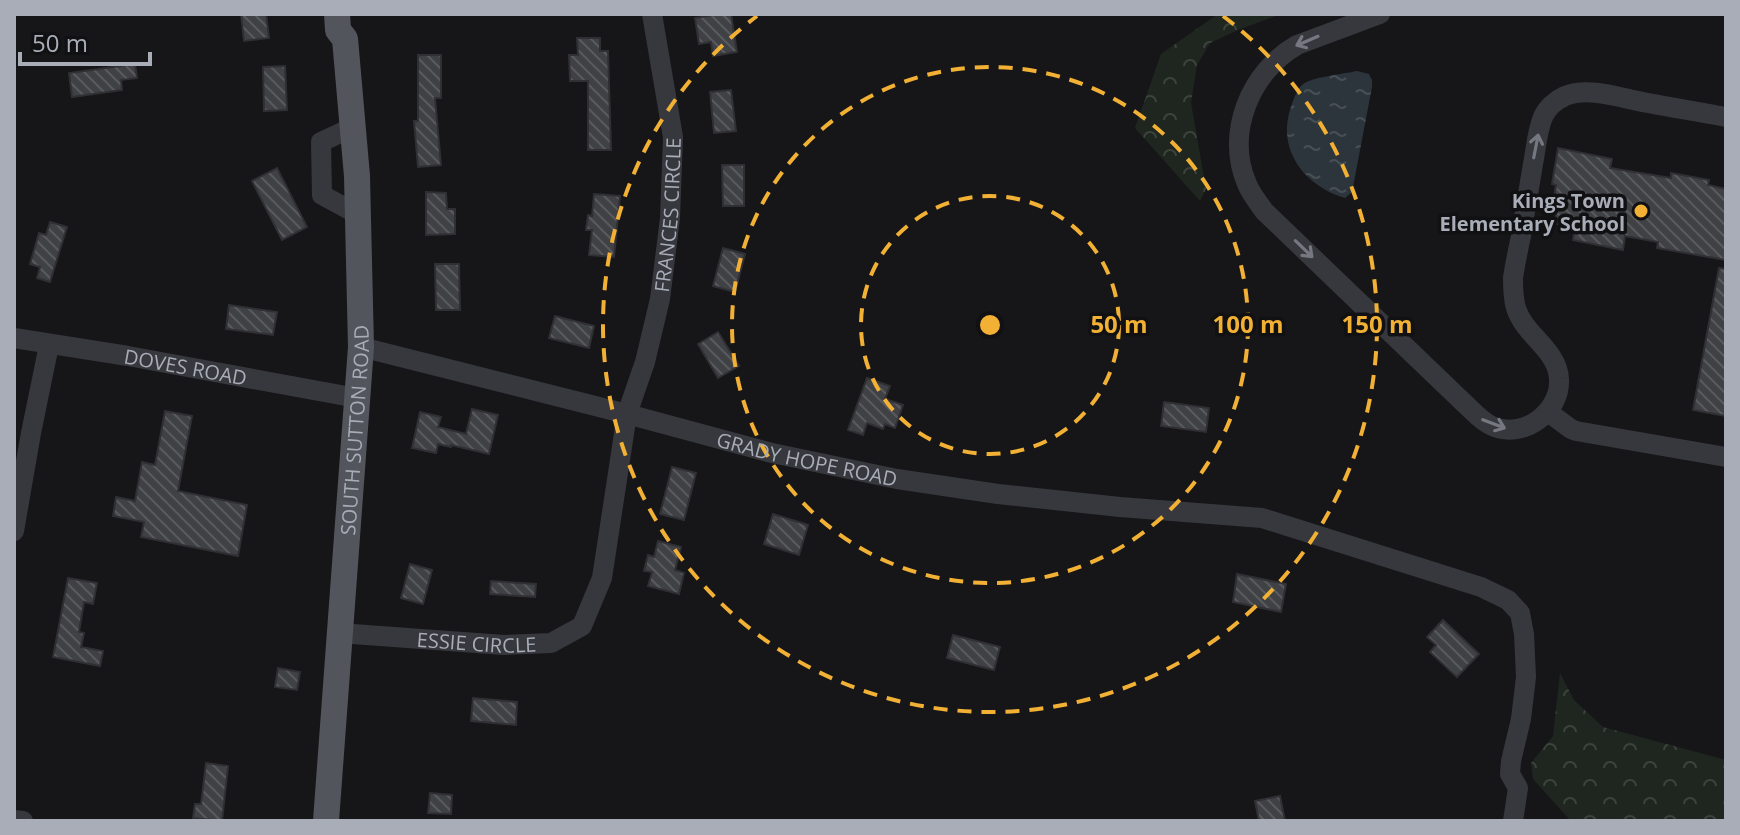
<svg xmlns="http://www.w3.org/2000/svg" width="1740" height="835" font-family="'Open Sans',sans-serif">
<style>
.forest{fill:url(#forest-crowns)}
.water{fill:url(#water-ripples)}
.building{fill:url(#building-back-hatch);stroke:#303034;stroke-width:2}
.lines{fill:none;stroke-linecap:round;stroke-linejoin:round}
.minor{stroke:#37383d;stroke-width:20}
.major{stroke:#53555c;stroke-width:26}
.oneway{stroke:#757881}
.ring{fill:none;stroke:#f2b134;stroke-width:4;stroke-dasharray:14 10}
.poi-dot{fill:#f2b134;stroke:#111113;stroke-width:3}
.labels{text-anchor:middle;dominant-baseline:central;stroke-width:7;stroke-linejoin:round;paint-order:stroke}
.poi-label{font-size:20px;font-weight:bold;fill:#a8adb8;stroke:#111113;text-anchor:end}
.street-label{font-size:20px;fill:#a8adb8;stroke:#111113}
.centre{fill:#f2b134;stroke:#111113;stroke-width:4}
.ring-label{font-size:24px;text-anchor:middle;font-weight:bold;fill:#f2b134;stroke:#111113;stroke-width:7;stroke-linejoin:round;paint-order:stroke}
</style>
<defs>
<pattern id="forest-crowns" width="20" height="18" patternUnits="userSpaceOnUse" patternTransform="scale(2)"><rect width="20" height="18" fill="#1e261f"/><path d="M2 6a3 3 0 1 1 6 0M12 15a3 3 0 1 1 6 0" fill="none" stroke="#3c433d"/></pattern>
<pattern id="water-ripples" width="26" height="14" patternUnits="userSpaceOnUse" patternTransform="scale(2)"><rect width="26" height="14" fill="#2c353c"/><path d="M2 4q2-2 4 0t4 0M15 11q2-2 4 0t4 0" fill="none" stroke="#485056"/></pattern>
<pattern id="building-back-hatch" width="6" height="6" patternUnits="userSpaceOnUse" patternTransform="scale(2)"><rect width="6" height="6" fill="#404145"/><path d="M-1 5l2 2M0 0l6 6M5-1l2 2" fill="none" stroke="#595a5e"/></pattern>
</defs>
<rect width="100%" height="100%" fill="#161618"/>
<g class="forest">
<path d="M1218 14H1281L1238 30 1210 43 1197 65 1191 103 1206 189 1200 201 1135 128 1161 54Z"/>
<path d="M1560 673 1574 700 1603 727 1726 760V821H1571L1533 779 1531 763 1553 736Z"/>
</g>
<path class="water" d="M1357 71 1369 74 1372 80V87L1352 192 1345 198C1305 186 1276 150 1291 107 1293 101 1297 89 1302 85 1311 77 1344 74 1357 71Z"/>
<g class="building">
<path d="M241 14H266L269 38 244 41Z"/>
<path d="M720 14H731L737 52 713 56 711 42 699 44 695 18Z"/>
<path d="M577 38H600V51H608L611 150H588V81H570L569 55H578Z"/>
<path d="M418 55H441V98H435L441 165 418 167 414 121H418Z"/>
<path d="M135 64 137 78 121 80 122 90 72 97 69 73Z"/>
<path d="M285 66 287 110 264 111 263 67Z"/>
<path d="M731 90 736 131 714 133 710 92Z"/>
<path d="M1558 148 1612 159 1610 168 1671 178V173L1709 180 1708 185 1726 189V260L1657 248 1658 242 1625 236 1623 250 1573 240 1575 228 1554 223 1559 199 1554 198 1556 185 1552 184Z"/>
<path d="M722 165H744V206H723Z"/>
<path d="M277 168 307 227 282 240 252 181Z"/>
<path d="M426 192 446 193 447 209H455V234L426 235Z"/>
<path d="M594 194 620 196 614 257 589 255 592 230H586L588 215 592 216Z"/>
<path d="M50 222 67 227 50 282 37 278 40 267 30 264 39 233 46 235Z"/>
<path d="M723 248 745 254 735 292 713 286Z"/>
<path d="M435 264H459L460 310H436Z"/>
<path d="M1719 268 1726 269V416L1693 410Z"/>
<path d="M229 305 277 312 273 335 226 329Z"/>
<path d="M555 316 594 326 589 348 549 338Z"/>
<path d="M718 332 739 366 718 378 698 344Z"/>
<path d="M867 378 890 386 885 399 903 405 895 428 885 424 883 429 867 423 863 435 848 430Z"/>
<path d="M1164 402 1209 408 1206 432 1161 426Z"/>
<path d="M472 409 498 415 489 454 451 445V447L438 444 436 453 412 448 420 412 441 417 438 427 466 434Z"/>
<path d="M165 411 192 416 178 491 247 505 238 556 141 537 144 522 113 516 116 497 135 501 142 462 155 465Z"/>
<path d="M672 467 696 473 684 520 660 514Z"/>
<path d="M773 514 808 525 799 555 764 544Z"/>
<path d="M658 541 681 547 675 570 684 573 679 594 648 586 652 572 644 571 648 555 654 557Z"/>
<path d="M410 564 432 570 423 604 401 598Z"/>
<path d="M1237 574 1286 584 1281 612 1233 602Z"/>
<path d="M68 578 97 583 93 604 84 602 79 632 84 633 81 647 103 651 100 666 53 657Z"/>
<path d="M491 581 536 584 535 597 490 594Z"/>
<path d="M1443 620 1479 654 1457 677 1430 652 1436 645 1427 637Z"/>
<path d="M953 635 1000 647 994 670 947 658Z"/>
<path d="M278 668 300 672 297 690 275 687Z"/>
<path d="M473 698 517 702 516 725 471 721Z"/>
<path d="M206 763 228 766 222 821 193 818 195 804H201Z"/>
<path d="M430 793 452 795 451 814 428 813Z"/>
<path d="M1280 796 1285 821H1259L1255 801Z"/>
</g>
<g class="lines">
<g class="minor">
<path d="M1380 14 1297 45C1250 72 1225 133 1247 184 1251 194 1258 202 1264 211L1464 403C1473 411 1481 421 1492 426 1523 440 1561 412 1559 379 1558 350 1524 335 1516 308 1513 298 1513 288 1513 278 1515 264 1518 250 1521 236 1525 212 1529 188 1533 164 1536 149 1537 131 1543 117 1547 108 1556 100 1565 96 1590 86 1623 99 1648 103 1674 108 1700 112 1726 117"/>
<path d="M353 127 321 142 322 195 359 215"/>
<path id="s1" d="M14 338 128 356 357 398"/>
<path id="s2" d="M361 347 627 414 772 453 897 479 998 494 1120 507 1262 518 1481 587 1508 600 1520 613 1524 634 1526 677 1521 719 1511 761 1510 774 1518 788 1513 821"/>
<path d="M1548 412 1571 429 1576 431 1726 457"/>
<path d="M14 531 31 433 49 345"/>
<path id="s3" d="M339 633 504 645 551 643 582 626 602 578 627 414 645 362 660 299 670 218 673 137 652 14"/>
<path d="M14 820 23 821"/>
</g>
<path class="major" id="s4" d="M326 821 361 347 357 176 345 39 338 30 337 14"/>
</g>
<defs><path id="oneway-shaft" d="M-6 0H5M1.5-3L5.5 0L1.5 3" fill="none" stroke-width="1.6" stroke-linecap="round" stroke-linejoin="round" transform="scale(2)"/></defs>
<g class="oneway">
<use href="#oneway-shaft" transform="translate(1307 41) rotate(157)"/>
<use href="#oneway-shaft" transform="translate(1536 146) rotate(-79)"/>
<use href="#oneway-shaft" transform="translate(1304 249) rotate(44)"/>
<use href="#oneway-shaft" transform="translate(1494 424) rotate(21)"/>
</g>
<g class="ring">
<circle cx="990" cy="325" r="129"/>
<circle cx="990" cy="325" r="258"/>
<path d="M1223 16A387 387 0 1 1 757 16"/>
</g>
<circle class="poi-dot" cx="1641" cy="211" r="8"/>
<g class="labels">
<g class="poi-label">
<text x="1625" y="200">Kings Town<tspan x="1625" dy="23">Elementary School</tspan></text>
</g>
<g class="street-label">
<text stroke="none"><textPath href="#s3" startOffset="670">FRANCES CIRCLE</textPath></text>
<text stroke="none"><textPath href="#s1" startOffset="174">DOVES ROAD</textPath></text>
<text stroke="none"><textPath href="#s4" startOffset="392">SOUTH SUTTON ROAD</textPath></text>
<text stroke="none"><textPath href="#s2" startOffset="460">GRADY HOPE ROAD</textPath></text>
<text stroke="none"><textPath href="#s3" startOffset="138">ESSIE CIRCLE</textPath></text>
</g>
</g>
<circle cx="990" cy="325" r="12" class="centre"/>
<g class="ring-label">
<text x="1119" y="333">50 m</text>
<text x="1248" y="333">100 m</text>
<text x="1377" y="333">150 m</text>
</g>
<rect width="1740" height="835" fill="none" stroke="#a8adb8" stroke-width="32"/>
<path d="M20 52v12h130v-12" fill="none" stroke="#a8adb8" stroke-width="4"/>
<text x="32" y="52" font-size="24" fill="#a8adb8" stroke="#111113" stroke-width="6" paint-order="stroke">50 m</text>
</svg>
